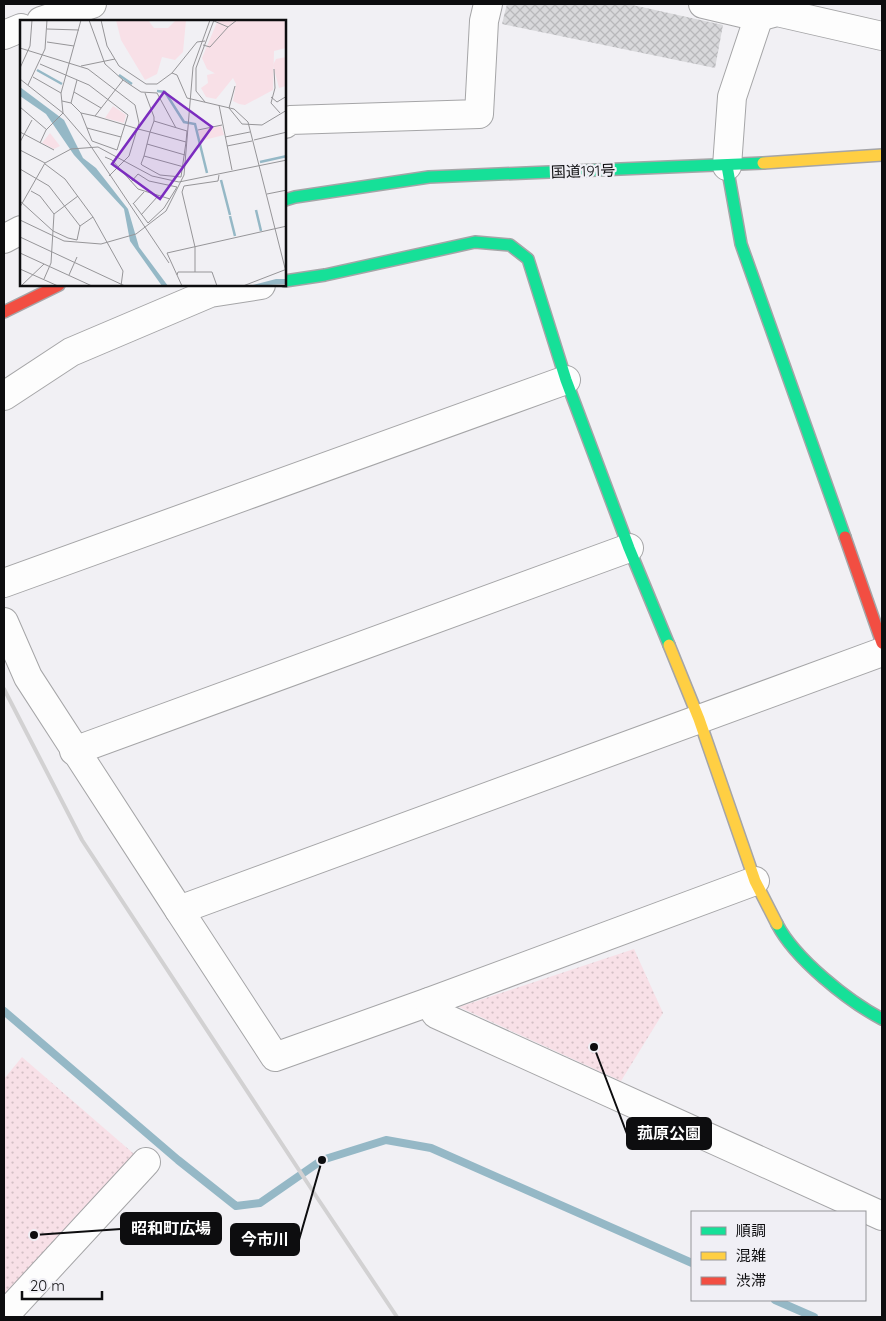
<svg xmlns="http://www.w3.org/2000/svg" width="886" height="1321" font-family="Quicksand,'Noto Sans JP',sans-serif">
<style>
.park{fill:url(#park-dots)}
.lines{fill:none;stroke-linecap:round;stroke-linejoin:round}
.stream{stroke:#95b8c6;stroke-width:8}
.building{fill:url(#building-cross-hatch)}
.street-casing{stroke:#a5a5a7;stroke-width:30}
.fast-casing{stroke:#a5a5a7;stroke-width:14}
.slow-casing{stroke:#a5a5a7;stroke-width:14}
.jam-casing{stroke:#a5a5a7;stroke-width:14}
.street{stroke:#fdfdfd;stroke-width:28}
.fast{stroke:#16e098;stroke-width:11}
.slow{stroke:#ffcf43;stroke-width:11}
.jam{stroke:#f24e42;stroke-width:11}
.rail{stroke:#d2d1d2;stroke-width:4}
.labels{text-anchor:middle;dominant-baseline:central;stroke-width:4.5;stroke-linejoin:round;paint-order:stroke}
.street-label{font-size:15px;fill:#0d0d0f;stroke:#f0eff5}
.inset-river{fill:none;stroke:#95b8c6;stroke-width:2.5}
.inset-road{fill:none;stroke:#969598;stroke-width:1}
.view{fill:#7b2cbf;fill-opacity:0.15;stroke:#7b2cbf;stroke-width:2.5}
.inset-edge{fill:none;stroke:#0d0d0f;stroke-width:2.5}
.leader{fill:none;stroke:#0d0d0f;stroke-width:2}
.callout-dot{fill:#0d0d0f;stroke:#f0eff5;stroke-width:2}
.callout{fill:#0d0d0f;stroke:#0d0d0f;stroke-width:2}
.callout-label{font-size:16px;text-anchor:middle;font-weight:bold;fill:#fff}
</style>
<defs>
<pattern id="park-dots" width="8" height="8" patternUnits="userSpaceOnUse" patternTransform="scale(1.25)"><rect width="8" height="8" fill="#f8e0e7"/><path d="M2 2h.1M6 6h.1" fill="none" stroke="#d3bfc5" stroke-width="1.8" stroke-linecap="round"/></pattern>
<pattern id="building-cross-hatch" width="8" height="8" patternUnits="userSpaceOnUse" patternTransform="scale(1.25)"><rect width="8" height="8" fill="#d8d8db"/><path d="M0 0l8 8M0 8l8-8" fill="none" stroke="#b8b8bb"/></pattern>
</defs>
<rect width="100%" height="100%" fill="#f1f0f4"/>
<g class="park">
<path d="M634 949 663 1013 621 1081 459 1007Z"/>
<path d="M22 1057 134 1154 4 1304V1079Z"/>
</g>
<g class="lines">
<g class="stream">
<path d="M4 1011 178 1160 236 1206 260 1203 322 1160 386 1140 431 1148 692 1263"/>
<path d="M775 1300 814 1317"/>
</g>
</g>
<path class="building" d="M507 4H628L723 25 715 68 502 24Z"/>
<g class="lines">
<g class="street-casing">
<g id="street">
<path d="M703 4 758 17 777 12 882 36"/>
<path d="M41 21 92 4"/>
<path d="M4 35 21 28"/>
<path d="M285 124 290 120 479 114 484 21 488 4"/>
<path d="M727 166 732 97 763 4"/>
<path d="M4 239 21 230"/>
<path d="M4 396 71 352 210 293 261 285"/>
<path d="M4 583 566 380"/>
<path d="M4 622 28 677 179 910 882 652"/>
<path d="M74 751 629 548"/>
<path d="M179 910 275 1057 429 1002 755 881"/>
<path d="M429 1002 436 1014 882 1216"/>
<path d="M4 1316 146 1162"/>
</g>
</g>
<g class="fast-casing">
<g id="fast">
<path d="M727 166 741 244 845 537"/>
<path d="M285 200 295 197 429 177 763 163"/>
<path d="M285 281 325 275 475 242 510 245 528 259 566 380 629 548 669 645"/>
<path d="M777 924C795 959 848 1001 882 1019"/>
</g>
</g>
<g class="slow-casing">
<g id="slow">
<path d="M763 163 882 155"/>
<path d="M669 645 699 719 755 881 777 924"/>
</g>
</g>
<g class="jam-casing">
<g id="jam">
<path d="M4 312 59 285"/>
<path d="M845 537 882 643"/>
</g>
</g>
<use href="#street" class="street"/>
<use href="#fast" class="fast"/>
<use href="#slow" class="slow"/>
<use href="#jam" class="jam"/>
<path class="rail" d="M4 689 82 840 320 1202 397 1317"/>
</g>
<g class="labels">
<g class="street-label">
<text transform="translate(583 171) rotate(-2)">国道191号</text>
</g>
</g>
<g transform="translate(20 20)">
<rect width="266" height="266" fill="#f1f0f4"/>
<path d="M266 37V66L259 68 253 45 256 39Z" fill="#f8e0e7"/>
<path d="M96 0H128L134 8H148L156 0H166L163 32 155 40 142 37 137 54 125 60 101 20ZM222 0H264L266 3V28L254 31 253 70 225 85 219 84 213 81 216 64 213 58 196 79 186 77 181 68 188 63 187 55 200 52Z" fill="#f8e0e7"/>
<path d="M198 0H241L250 39 251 67 222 82 219 61 211 56 193 76 184 72 190 60 198 55 187 49 182 38ZM93 86 106 95 104 103 85 98ZM201 106 204 115 180 121 178 111ZM30 113 40 126 34 129 22 123Z" fill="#f8e0e7"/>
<path d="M0 67 44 100 63 138 76 148 108 189 119 227 148 266H142L110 221 104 189 54 135 26 94 0 76ZM256 259H266V264L229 266Z" fill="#95b8c6"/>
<path class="inset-river" d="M17 50 42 64M99 55 112 64M137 71 145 72 164 102 175 104 187 153M240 142 267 136M201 160 210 195M236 190 241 211M210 196 215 216"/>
<path class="inset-road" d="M69 0 85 44 103 60M81 0 87 26 99 46 126 64H137L152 53 177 22 185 21M194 1 208 7 217 0M27 9 59 10M27 22 54 26M183 25 190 27 208 7M0 28 68 49 115 85 119 103 109 136 89 156M20 44 69 65 108 95 97 130 72 121 61 93 51 83 42 81M61 46 95 39M0 48 10 26 12 0M254 49 255 68 251 83 260 93M152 53 157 55 167 78 214 89 228 102 267 256M13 57 41 73M0 59 43 93 68 122 149 243M8 65 25 29 27 0M215 66 209 88 222 104 242 105 267 90M54 72 81 88M251 77 257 82 267 76M185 82 176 71V48L194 0M51 83 57 60M199 85 212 150M0 87 27 110M61 93 75 96 105 105 118 109 130 112 166 122 161 157 140 155 122 145 121 144 124 136 130 112 134 101V97L125 73M75 96 103 60 121 72 137 73 156 108M134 101 167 111 166 122M67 108 101 117M178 110 202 105M0 112 34 130M205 117 230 112M234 120 267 112M0 122 12 100M20 123 26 110 43 93 41 73 61 0M127 124 165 135M207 126 232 121M0 130 25 143 51 129 78 127 132 156 159 162 267 140M124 136 164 147M85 137 92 140 118 169 150 179M25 144 45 159 73 197 103 251 101 266M0 149 29 166 60 206M111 162 118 154 129 161 157 167 144 188 128 203 113 183M11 171 20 176 34 194 58 176M247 174 267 170M0 181 33 211 48 218 57 220 60 206 73 197M113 184 124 172M0 187 25 143M121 195 138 176M0 200 44 221 81 224 116 214 146 191 164 155 173 47 190 0M0 217 105 266M0 233 72 266M0 249 38 266M175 252V227L162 172 164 166 198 161 199 155M49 255 57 237M157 255 158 252H192L197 266M24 259 31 243 34 194M1 266 24 244M162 266 147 233 267 206M223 266 267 249"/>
<path class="view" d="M144 72 192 107 140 179 92 144Z"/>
<rect width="266" height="266" class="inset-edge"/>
</g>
<path class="leader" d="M594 1047L627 1134M34 1235L121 1229M322 1160L299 1240"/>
<g class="callout-dot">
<circle cx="594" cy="1047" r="5"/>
<circle cx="34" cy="1235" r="5"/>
<circle cx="322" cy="1160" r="5"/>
</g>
<g class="callout">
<rect x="627" y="1118" width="84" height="31" rx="5"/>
<rect x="121" y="1213" width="100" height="31" rx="5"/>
<rect x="231" y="1224" width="68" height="31" rx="5"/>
</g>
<g class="callout-label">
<text x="669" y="1139">菰原公園</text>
<text x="171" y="1234">昭和町広場</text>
<text x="265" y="1245">今市川</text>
</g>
<rect width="886" height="1321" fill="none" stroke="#0d0d0f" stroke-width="10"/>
<rect x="691" y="1211" width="175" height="90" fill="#f0eff5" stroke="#959599"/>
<rect x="701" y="1227" width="25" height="8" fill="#16e098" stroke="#959599"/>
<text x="736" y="1236" font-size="15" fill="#0d0d0f">順調</text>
<rect x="701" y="1252" width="25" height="8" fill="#ffcf43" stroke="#959599"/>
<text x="736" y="1261" font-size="15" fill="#0d0d0f">混雑</text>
<rect x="701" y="1277" width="25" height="8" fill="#f24e42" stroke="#959599"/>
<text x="736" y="1286" font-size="15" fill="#0d0d0f">渋滞</text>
<path d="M22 1291v8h80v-8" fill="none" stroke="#0d0d0f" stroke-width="2.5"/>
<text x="30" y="1291" font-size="15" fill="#0d0d0f" stroke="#f0eff5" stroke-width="4" paint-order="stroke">20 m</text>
</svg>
